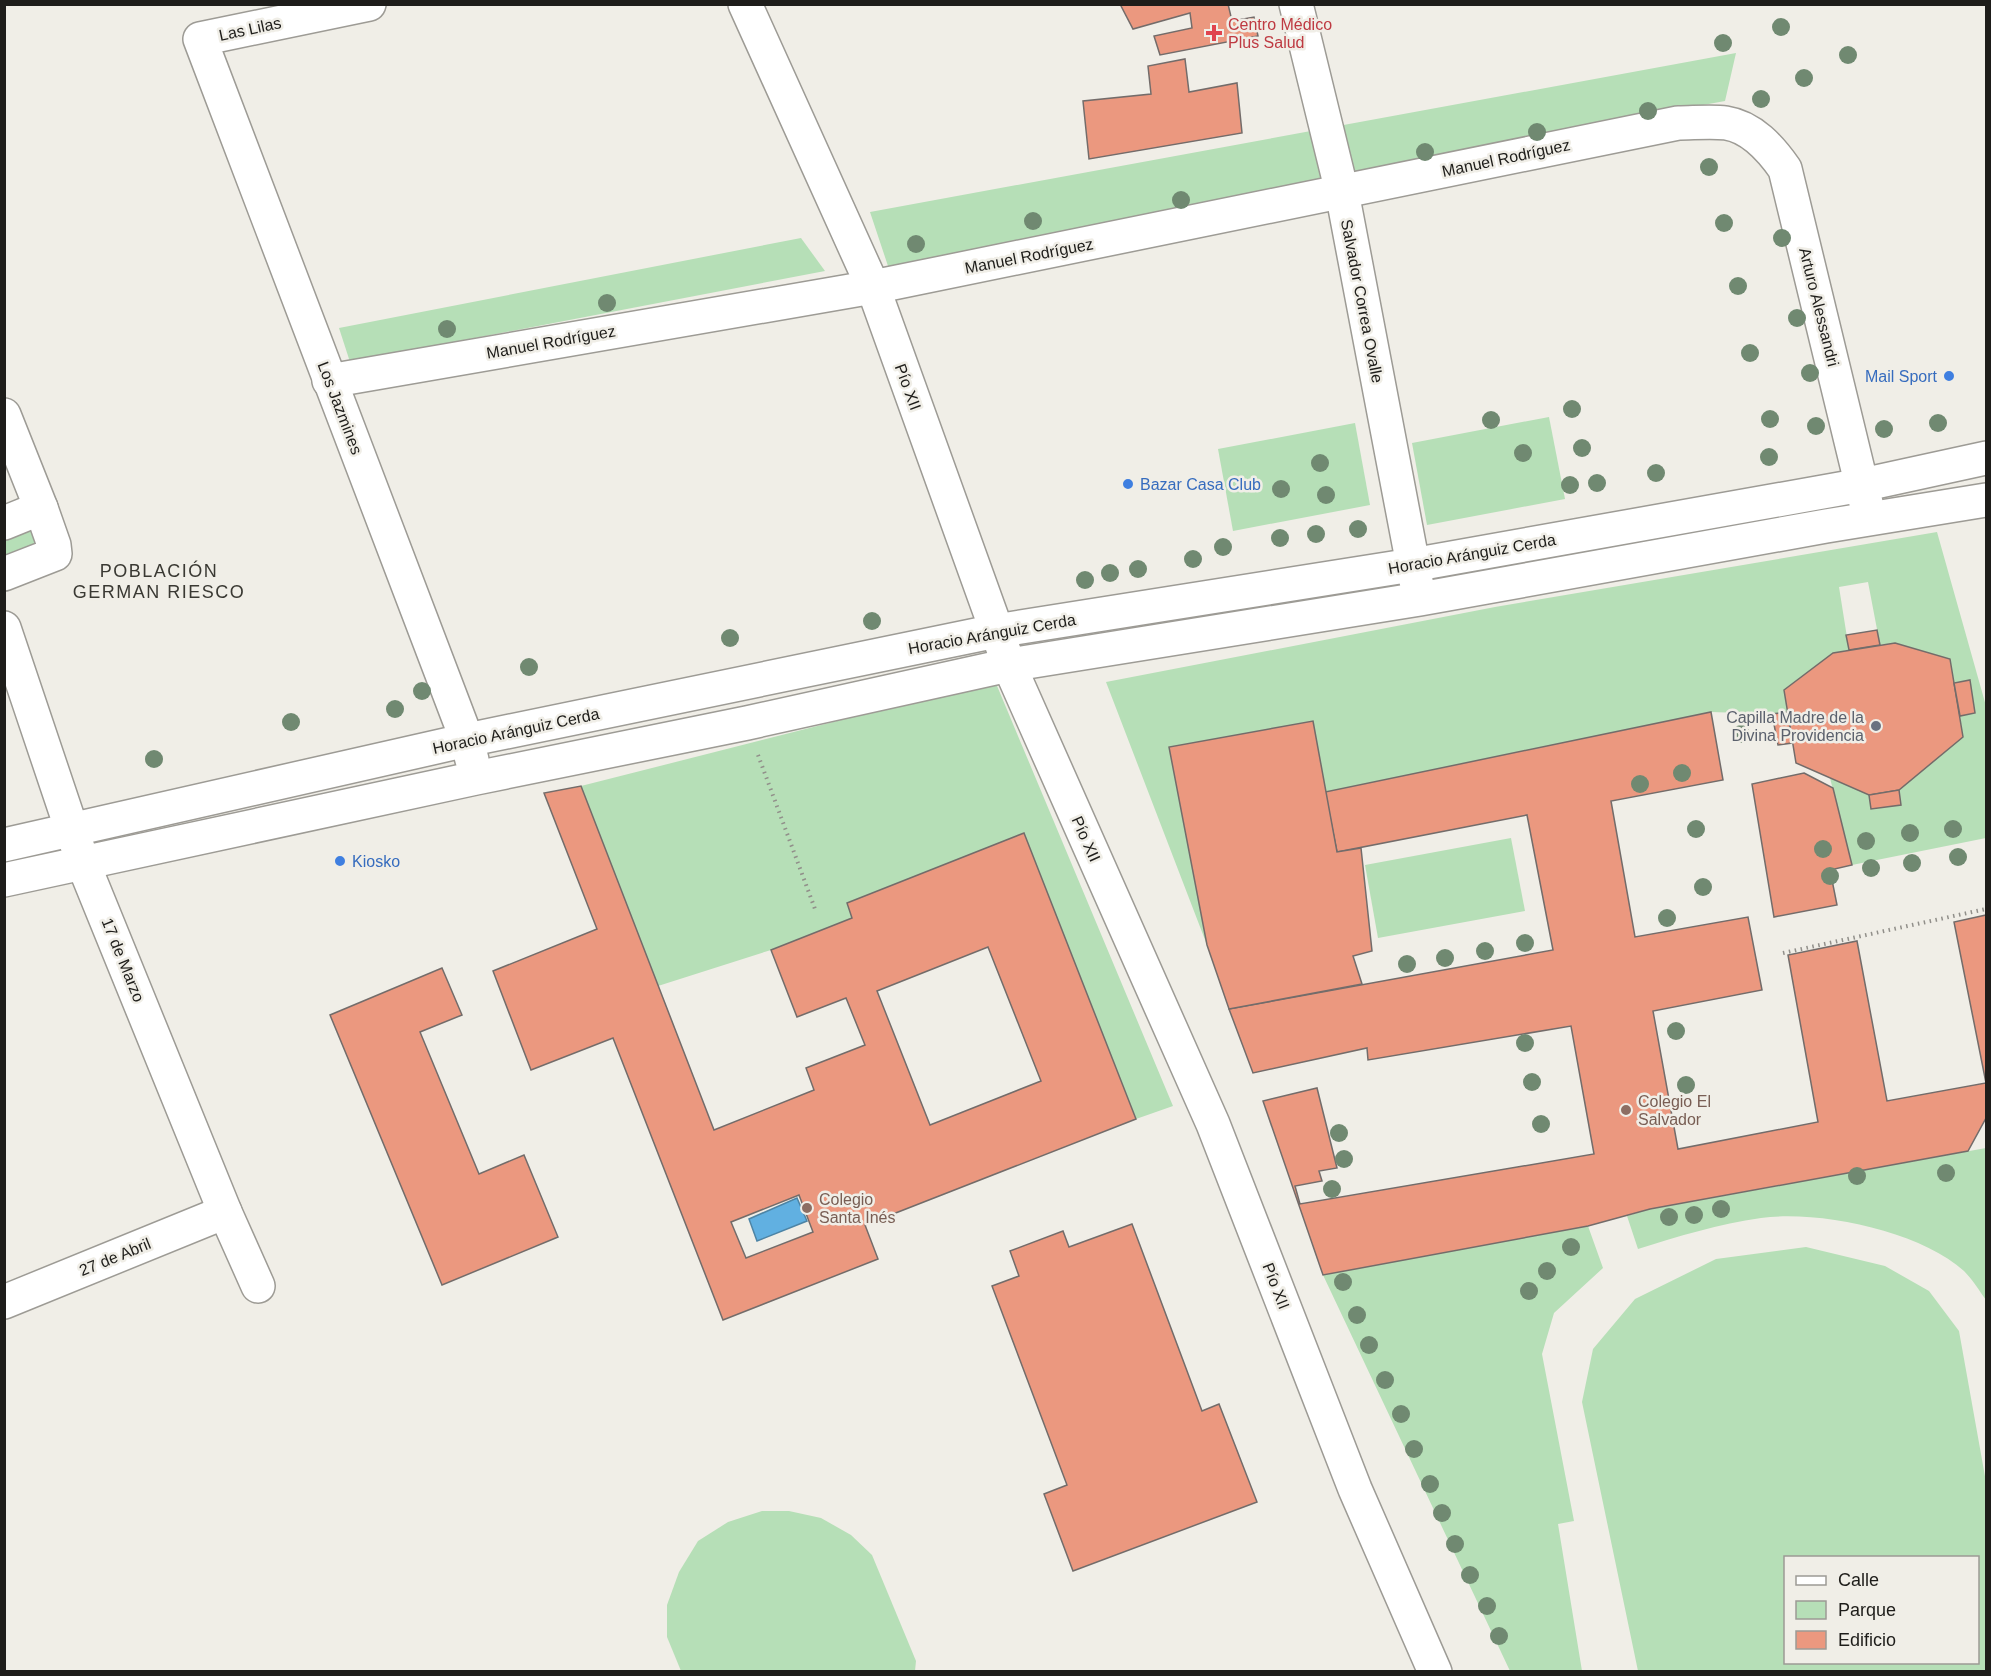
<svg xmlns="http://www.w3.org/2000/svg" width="1991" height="1676" font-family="Helvetica,sans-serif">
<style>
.green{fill:#b6dfb7;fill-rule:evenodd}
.water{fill:#61b0e1;stroke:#4d84a5;stroke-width:1.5}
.building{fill:#eb987f;stroke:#736c6a;stroke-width:1.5;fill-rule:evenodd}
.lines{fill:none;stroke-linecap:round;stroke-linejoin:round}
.minor-casing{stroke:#9d9b95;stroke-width:36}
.path{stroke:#918f8a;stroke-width:4;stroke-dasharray:1.5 4.5;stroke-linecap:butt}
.minor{stroke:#fff;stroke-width:33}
.tree{fill:#708971}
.health-dot{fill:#e0444e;stroke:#f0eee7;stroke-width:2}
.shop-dot{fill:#3f7fe0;stroke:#f0eee7;stroke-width:2}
.worship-dot{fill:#6b7280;stroke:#f0eee7;stroke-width:2}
.education-dot{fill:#8d6e63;stroke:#f0eee7;stroke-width:2}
.labels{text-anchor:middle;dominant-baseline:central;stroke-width:5;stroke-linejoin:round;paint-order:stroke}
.health-label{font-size:16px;fill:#be3a42;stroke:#f0eee7;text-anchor:start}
.street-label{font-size:16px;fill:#1e1d1a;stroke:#f0eee7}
.shop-label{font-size:16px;fill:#366cbe;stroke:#f0eee7;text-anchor:start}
.worship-label{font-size:16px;fill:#5b616d;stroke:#f0eee7;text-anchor:end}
.education-label{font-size:16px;fill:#785e54;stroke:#f0eee7;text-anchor:start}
.neighbourhood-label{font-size:18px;letter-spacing:1.5px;fill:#3a3933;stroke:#f0eee7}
</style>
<rect width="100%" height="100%" fill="#f0eee7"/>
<g class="green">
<path d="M1736 53 1725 101 1555 132 890 272 870 212Z"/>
<path d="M801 238 825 271 350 362 339 328Z"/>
<path d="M1549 417 1565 499 1427 525 1412 443Z"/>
<path d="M1355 423 1370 505 1233 531 1218 449Z"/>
<path d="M34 529 45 551 5 564 4 539Z"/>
<path d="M1937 532 1986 706V838L1852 865 1830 778 1900 805 1899 790 1963 737 1960 716 1975 713 1970 681 1954 683 1950 659 1895 643 1880 645 1868 582 1839 587 1849 650 1833 653 1784 690 1788 712 1772 714 1711 712 1325 792 1313 721 1169 747 1207 945 1106 682 1495 607Z"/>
<path d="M995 681 1173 1106 1136 1119 1024 834 847 903 852 918 771 950 658 986 581 786Z"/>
<path d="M1511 838 1525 911 1378 938 1365 865Z"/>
<path d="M1986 1148V1300C1979 1290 1972 1279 1964 1271 1920 1231 1819 1210 1761 1218 1719 1224 1679 1236 1638 1249L1627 1216 1650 1209Z"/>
<path d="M1588 1226 1603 1268 1554 1313 1542 1354 1574 1521 1558 1524 1582 1671H1510L1323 1275Z"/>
<path d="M1806 1247 1885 1266 1929 1291 1959 1331 1986 1482V1671H1638L1582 1402 1593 1349 1635 1299 1716 1259ZM1786 1558H1978V1662H1786Z"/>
<path d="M762 1511H789L821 1518 851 1535 872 1555 916 1661 915 1671H681L667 1637V1605L679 1572 698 1541 728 1522Z"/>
</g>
<path class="water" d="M797 1198 807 1221 757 1241 749 1219Z"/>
<g class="building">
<path d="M1120 4H1228L1232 21 1254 17 1258 36 1160 55 1154 36 1192 28 1190 13 1133 29Z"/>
<path d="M1185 59 1189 92 1237 83 1242 133 1089 159 1083 101 1151 94 1148 66Z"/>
<path d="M1877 630 1880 645 1849 650 1846 635Z"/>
<path d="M1895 643 1950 659 1963 737 1899 790 1869 795 1796 763 1784 690 1833 653Z"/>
<path d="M1970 680 1975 713 1960 716 1954 683Z"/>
<path d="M1711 712 1723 780 1611 801 1635 937 1748 917 1762 990 1653 1011 1678 1149 1818 1122 1788 955 1857 941 1887 1101 1986 1083 1954 922 1986 915V1118L1968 1151 1650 1209 1588 1226 1323 1275 1263 1101 1317 1088 1337 1168 1319 1171 1322 1181 1295 1186 1300 1204 1594 1154 1571 1026 1368 1060 1367 1048 1253 1073 1229 1009 1553 950 1527 815 1337 852 1325 792Z"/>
<path d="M1788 712 1792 743 1778 745 1772 714Z"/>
<path d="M1313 721 1337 852 1361 848 1372 951 1353 956 1362 984 1229 1009 1207 945 1169 747Z"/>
<path d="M1804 773 1833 788 1852 865 1830 870 1837 905 1774 917 1752 784Z"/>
<path d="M581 786 714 1130 814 1090 806 1068 865 1045 846 998 797 1017 771 950 852 918 847 903 1024 833 1136 1119 865 1225 878 1259 723 1320 613 1038 531 1070 493 971 597 929 544 793ZM988 947 1041 1081 930 1125 877 991ZM799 1195 813 1232 746 1258 731 1222Z"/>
<path d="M1899 790 1901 805 1871 809 1869 795Z"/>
<path d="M442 968 462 1015 420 1032 479 1174 524 1155 558 1237 442 1285 330 1015Z"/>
<path d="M1132 1224 1202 1411 1219 1404 1257 1502 1073 1571 1044 1494 1067 1485 992 1286 1019 1276 1010 1251 1063 1231 1069 1247Z"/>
</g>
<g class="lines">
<g class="minor-casing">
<g id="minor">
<path d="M369 4 200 39 467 740 472 760"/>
<path d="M745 4 873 287 1009 665 1213 1124 1355 1489 1435 1672"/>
<path d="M1296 4 1342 192 1417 586"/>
<path d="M329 381 873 287 1678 123C1693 123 1711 121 1726 123 1752 127 1771 149 1785 169L1867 507"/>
<path d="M4 415 41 508 54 545 55 554 4 574"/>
<path d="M4 523 41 508"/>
<path d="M4 628 83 863 225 1212 258 1286"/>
<path d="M4 845 467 740 996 631 1412 565 1862 485 1986 458"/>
<path d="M4 880 476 778 747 723 1009 665 1420 599 1826 526 1986 500"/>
<path d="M4 1302 225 1212"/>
</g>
</g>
<g class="path">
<path d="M758 755 815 909"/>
<path d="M1783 953 1986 909"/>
</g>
<use href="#minor" class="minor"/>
</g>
<g class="tree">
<circle cx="1781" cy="27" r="9"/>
<circle cx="1723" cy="43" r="9"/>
<circle cx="1848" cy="55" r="9"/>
<circle cx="1804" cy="78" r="9"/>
<circle cx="1761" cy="99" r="9"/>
<circle cx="1648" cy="111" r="9"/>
<circle cx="1537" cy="132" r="9"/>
<circle cx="1425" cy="152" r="9"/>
<circle cx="1709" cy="167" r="9"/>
<circle cx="1181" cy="200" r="9"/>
<circle cx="1033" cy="221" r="9"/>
<circle cx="1724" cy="223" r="9"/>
<circle cx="1782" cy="238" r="9"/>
<circle cx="916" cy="244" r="9"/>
<circle cx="1738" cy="286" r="9"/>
<circle cx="607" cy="303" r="9"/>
<circle cx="1797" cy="318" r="9"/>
<circle cx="447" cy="329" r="9"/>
<circle cx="1750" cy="353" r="9"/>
<circle cx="1810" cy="373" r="9"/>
<circle cx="1572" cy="409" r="9"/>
<circle cx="1770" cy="419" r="9"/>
<circle cx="1491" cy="420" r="9"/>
<circle cx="1938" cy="423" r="9"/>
<circle cx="1816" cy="426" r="9"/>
<circle cx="1884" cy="429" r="9"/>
<circle cx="1582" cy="448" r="9"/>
<circle cx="1523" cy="453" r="9"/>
<circle cx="1769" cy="457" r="9"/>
<circle cx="1320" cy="463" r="9"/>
<circle cx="1656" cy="473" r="9"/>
<circle cx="1597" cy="483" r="9"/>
<circle cx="1570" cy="485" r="9"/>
<circle cx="1281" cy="489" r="9"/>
<circle cx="1326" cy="495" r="9"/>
<circle cx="1358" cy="529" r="9"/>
<circle cx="1316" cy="534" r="9"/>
<circle cx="1280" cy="538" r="9"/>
<circle cx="1223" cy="547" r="9"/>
<circle cx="1193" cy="559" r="9"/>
<circle cx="1138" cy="569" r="9"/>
<circle cx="1110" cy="573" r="9"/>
<circle cx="1085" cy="580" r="9"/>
<circle cx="872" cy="621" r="9"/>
<circle cx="730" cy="638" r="9"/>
<circle cx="529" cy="667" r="9"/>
<circle cx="422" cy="691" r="9"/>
<circle cx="395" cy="709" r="9"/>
<circle cx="291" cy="722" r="9"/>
<circle cx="1741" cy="734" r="9"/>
<circle cx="154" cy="759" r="9"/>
<circle cx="1682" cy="773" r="9"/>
<circle cx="1640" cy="784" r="9"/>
<circle cx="1696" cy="829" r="9"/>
<circle cx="1953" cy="829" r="9"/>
<circle cx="1910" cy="833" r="9"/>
<circle cx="1866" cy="841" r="9"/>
<circle cx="1823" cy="849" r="9"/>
<circle cx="1958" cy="857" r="9"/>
<circle cx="1912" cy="863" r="9"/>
<circle cx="1871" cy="868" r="9"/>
<circle cx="1830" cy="876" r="9"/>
<circle cx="1703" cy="887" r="9"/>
<circle cx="1667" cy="918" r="9"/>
<circle cx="1525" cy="943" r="9"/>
<circle cx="1485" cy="951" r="9"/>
<circle cx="1445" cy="958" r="9"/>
<circle cx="1407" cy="964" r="9"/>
<circle cx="1676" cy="1031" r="9"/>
<circle cx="1525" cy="1043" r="9"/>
<circle cx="1532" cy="1082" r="9"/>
<circle cx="1686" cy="1085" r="9"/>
<circle cx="1541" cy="1124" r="9"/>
<circle cx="1339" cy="1133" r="9"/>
<circle cx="1344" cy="1159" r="9"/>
<circle cx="1946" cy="1173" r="9"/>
<circle cx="1857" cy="1176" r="9"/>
<circle cx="1332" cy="1189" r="9"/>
<circle cx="1721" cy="1209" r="9"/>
<circle cx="1694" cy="1215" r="9"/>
<circle cx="1669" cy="1217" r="9"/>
<circle cx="1571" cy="1247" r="9"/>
<circle cx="1547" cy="1271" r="9"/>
<circle cx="1343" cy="1282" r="9"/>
<circle cx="1529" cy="1291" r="9"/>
<circle cx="1357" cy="1315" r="9"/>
<circle cx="1369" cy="1345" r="9"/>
<circle cx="1385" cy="1380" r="9"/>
<circle cx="1401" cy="1414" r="9"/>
<circle cx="1414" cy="1449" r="9"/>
<circle cx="1430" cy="1484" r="9"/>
<circle cx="1442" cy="1513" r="9"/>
<circle cx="1455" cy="1544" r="9"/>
<circle cx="1470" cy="1575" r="9"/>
<circle cx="1487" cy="1606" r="9"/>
<circle cx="1499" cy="1636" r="9"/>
</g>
<path class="health-dot" d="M1211 24h6v6h6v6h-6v6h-6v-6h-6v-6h6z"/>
<g class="shop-dot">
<circle cx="1949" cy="376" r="6"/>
<circle cx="1128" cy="484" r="6"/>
<circle cx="340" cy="861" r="6"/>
</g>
<circle class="worship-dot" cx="1876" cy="726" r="6"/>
<g class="education-dot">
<circle cx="1626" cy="1110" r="6"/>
<circle cx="807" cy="1208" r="6"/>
</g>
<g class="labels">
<g class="health-label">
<text x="1228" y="24">Centro Médico<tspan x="1228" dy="18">Plus Salud</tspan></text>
</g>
<g class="street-label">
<text transform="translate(250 29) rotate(-12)">Las Lilas</text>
<text transform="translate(1506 158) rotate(-12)">Manuel Rodríguez</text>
<text transform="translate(1029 256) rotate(-11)">Manuel Rodríguez</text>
<text transform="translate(1362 301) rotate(79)">Salvador Correa Ovalle</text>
<text transform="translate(1819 307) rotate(76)">Arturo Alessandri</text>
<text transform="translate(551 342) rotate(-10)">Manuel Rodríguez</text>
<text transform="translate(908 387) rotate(70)">Pío XII</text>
<text transform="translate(340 408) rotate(69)">Los Jazmines</text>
<text transform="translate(1472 554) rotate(-10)">Horacio Aránguiz Cerda</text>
<text transform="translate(992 634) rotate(-10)">Horacio Aránguiz Cerda</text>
<text transform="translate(516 731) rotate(-12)">Horacio Aránguiz Cerda</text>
<text transform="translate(1086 839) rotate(66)">Pío XII</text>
<text transform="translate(123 960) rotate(68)">17 de Marzo</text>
<text transform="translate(115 1257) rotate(-22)">27 de Abril</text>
<text transform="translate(1276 1286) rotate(69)">Pío XII</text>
</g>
<g class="shop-label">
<text x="1937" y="376" text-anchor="end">Mail Sport</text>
<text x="1140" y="484">Bazar Casa Club</text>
<text x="352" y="861">Kiosko</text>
</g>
<g class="worship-label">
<text x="1864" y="717">Capilla Madre de la<tspan x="1864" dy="18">Divina Providencia</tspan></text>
</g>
<g class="education-label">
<text x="1638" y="1101">Colegio El<tspan x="1638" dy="18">Salvador</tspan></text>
<text x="819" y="1199">Colegio<tspan x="819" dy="18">Santa Inés</tspan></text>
</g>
<g class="neighbourhood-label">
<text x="159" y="571">POBLACIÓN<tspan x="159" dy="21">GERMAN RIESCO</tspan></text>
</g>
</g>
<rect width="1991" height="1676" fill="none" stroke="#1e1d1a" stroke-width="12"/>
<rect x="1784" y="1556" width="195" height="108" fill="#f0eee7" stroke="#9c9a95" stroke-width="1.5"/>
<rect x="1796" y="1576" width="30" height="9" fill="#ffffff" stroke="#9c9a95" stroke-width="1.5"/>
<text x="1838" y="1586" font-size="18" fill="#1e1d1a">Calle</text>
<rect x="1796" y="1601" width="30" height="18" fill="#b6dfb7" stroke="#9c9a95" stroke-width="1.5"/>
<text x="1838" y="1616" font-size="18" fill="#1e1d1a">Parque</text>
<rect x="1796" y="1631" width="30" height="18" fill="#eb987f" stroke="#9c9a95" stroke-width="1.5"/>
<text x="1838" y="1646" font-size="18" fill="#1e1d1a">Edificio</text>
</svg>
